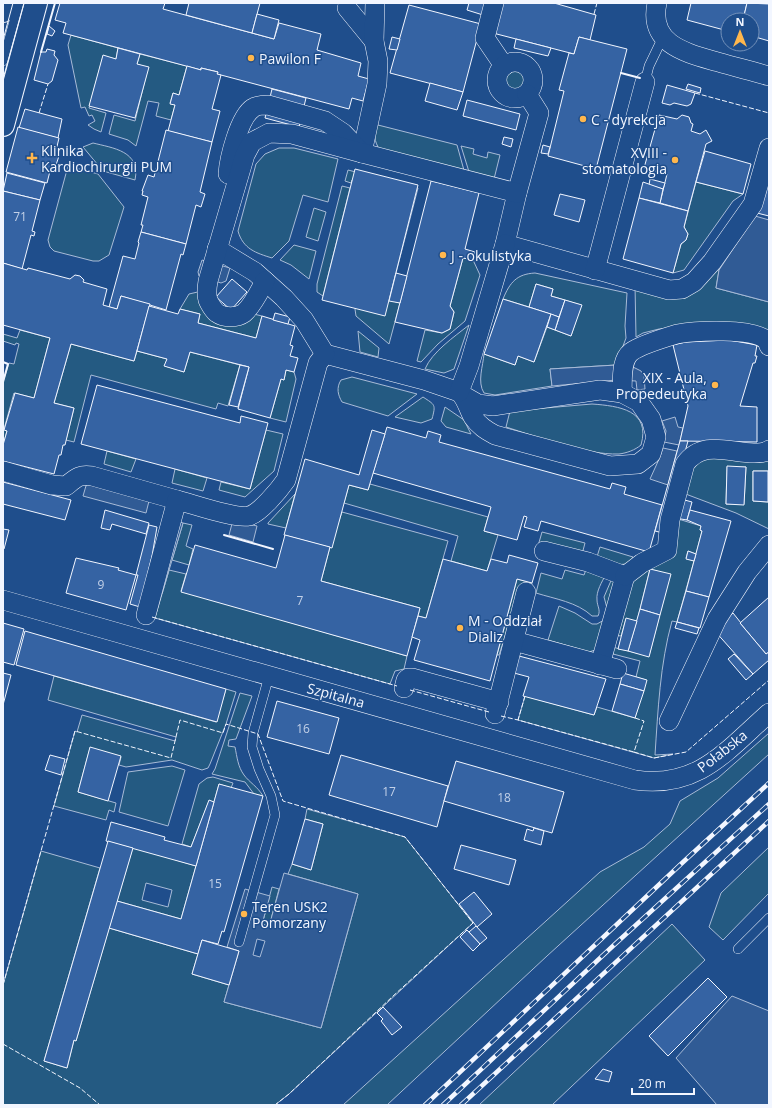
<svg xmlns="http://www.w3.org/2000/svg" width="772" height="1108" font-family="'Open Sans',sans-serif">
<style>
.green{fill:#245a82;stroke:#a8bbd7;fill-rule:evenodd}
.parking{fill:#305b95;stroke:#a8bbd7;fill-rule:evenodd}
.building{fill:#3563a3;stroke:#f2f6ff}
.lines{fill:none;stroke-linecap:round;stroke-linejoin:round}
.service-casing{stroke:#f2f6ff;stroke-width:10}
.minor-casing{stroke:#f2f6ff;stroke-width:20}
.tertiary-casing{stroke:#f2f6ff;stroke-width:24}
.service{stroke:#1f4e8c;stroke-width:9}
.minor{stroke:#1f4e8c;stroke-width:19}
.tertiary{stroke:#1f4e8c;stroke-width:22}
.tram{stroke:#f2f6ff;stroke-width:1}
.rail-casing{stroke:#f2f6ff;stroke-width:4.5}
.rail{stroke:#1f4e8c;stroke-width:3;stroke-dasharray:9;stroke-linecap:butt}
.fence{stroke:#f2f6ff;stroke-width:1;stroke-dasharray:5 2;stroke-linecap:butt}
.wall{stroke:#f2f6ff;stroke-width:2}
.poi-dot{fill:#ffb74d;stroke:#1f4e8c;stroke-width:1.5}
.labels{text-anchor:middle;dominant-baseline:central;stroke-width:3;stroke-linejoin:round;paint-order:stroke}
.number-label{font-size:12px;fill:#c3d1e8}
.poi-label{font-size:14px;fill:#f2f6ff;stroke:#1f4e8c;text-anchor:start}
.street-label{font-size:14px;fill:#f2f6ff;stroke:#1f4e8c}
</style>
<rect width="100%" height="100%" fill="#1f4e8c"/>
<g class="green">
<path d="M71 35 118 48 116 59 103 56 89 108 106 113 101 132 94 129 88 125 95 121 92 115 89 116 85 107 81 108 68 45Z"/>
<path d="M140 54 187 66 179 95 173 93 170 103 175 105 171 120 156 116 159 103 148 101 136 146 128 140 109 134 114 115 135 121 148 68 137 64Z"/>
<path d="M514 66C523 70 531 76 527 87 504 103 492 72 514 66Z"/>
<path d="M374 124 457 145 465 174 380 150C374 142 374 133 374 124Z"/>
<path d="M93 143C113 148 141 151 135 180L103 171 83 147Z"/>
<path d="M461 146 474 149 473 154 487 158 488 152 500 155 494 179 470 175Z"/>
<path d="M279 148H294L338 159 328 202 303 195 289 241 272 258C256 253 243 249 238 231L256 164 265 154Z"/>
<path d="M68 166 98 174 124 207 109 255 99 261H93L54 251 50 247 48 240Z"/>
<path d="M348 170 418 188 389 300 400 303 389 344 356 316 355 309 357 301 352 180 351 183 345 181Z"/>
<path d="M696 182 743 194 733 201 684 270 673 273 681 244 686 240 688 234 684 227Z"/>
<path d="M342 186 350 188 323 296 317 292V284Z"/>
<path d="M314 208 326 212 318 241 306 237Z"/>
<path d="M294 245 316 251 309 279 291 265 280 260Z"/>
<path d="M463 258 473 260 480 275 465 321 438 344 421 362 417 361 425 330 442 333 450 329 454 312 450 306Z"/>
<path d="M715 265 721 267 719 270 716 288 769 302V334L709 323 659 329 643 333 636 337 635 285 667 294Z"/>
<path d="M535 273 627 293 625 326 626 338 616 365 550 369 552 386 495 395 484 393C477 382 483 366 484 354L515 365 518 356 534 362 547 327 571 336 581 305 551 296 553 289 536 284 529 307 503 299C510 282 517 274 535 273Z"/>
<path d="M202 291 203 302 262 316 256 338 198 323 200 314 180 309 189 294Z"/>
<path d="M469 325 454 369 444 373 425 369C432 352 454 337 469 325Z"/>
<path d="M20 330 50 338 34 398 14 393 4 429 7 431 3 445V382L9 363 14 364 19 344 16 343 15 345 3 341V334L17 338Z"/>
<path d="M358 331 379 348 378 357 360 352Z"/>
<path d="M71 344 134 361 137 351 167 359 165 366 184 372 190 352 240 365 228 406 218 403 216 409 91 375 74 442 66 440 74 408 54 403Z"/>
<path d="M286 370 294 372 296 379 286 422 270 418 281 379 284 380Z"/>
<path d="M352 377 417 394 388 416 342 402C338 395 336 388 341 380Z"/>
<path d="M423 397C435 405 436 404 432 419L421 423 395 417Z"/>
<path d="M592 404C619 406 651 410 641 445 635 450 627 453 619 454 585 455 538 437 506 427L510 411Z"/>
<path d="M445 407 464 420 471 434 446 427 441 421Z"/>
<path d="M266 430 283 434 274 471 245 497 219 490 221 482 250 489Z"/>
<path d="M107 451 136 459 131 472 104 464Z"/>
<path d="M707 457 769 460V529L736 513 683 493 694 463ZM727 467H746L744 504H726ZM753 471H768V502L753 501Z"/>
<path d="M175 469 207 478 203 491 172 483Z"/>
<path d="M370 484 488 517 484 531 498 535 487 571 451 561 458 536 344 503 349 485 368 490Z"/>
<path d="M295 494 286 528 268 524V523Z"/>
<path d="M342 512 448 541 426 618 418 616 420 608 321 581 330 547Z"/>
<path d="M675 518 701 526 700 530 702 531 696 554 688 551 686 558 694 561 677 622 672 621C660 664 658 710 655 755L673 754 654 758 518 720 525 696 594 715 597 707 635 718 646 680 636 677 640 661 613 654 612 647 649 656 670 575 650 569 637 621 626 619 621 636 614 635 629 579 666 555Z"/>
<path d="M183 523 192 525 186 546 193 549 189 565 172 560Z"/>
<path d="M542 532 585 543 581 558 538 546Z"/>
<path d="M600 547 633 557 629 564 609 565 596 560Z"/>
<path d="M587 567 606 574C602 582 596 591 597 600 597 606 601 610 598 616H592C577 602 555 599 536 593L541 573 562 579 565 570 584 575Z"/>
<path d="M169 570 186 574 181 591 407 656 404 669 395 671 390 684 155 618Z"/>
<path d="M613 576 619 579 598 649 589 652 548 640 559 606 575 613 592 624H597L604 620 607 608 604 597Z"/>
<path d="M517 579 532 583 530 592 520 589 499 655H497Z"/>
<path d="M54 676 216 722 226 689 236 692 226 724 210 764 208 768 202 770 172 760 126 767 119 765 121 757 90 748 78 792 116 803 114 812 109 810 106 820 54 806 75 731 77 732 82 715 175 741 176 737 48 700Z"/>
<path d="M240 693 252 696 236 739 229 740 228 746 235 747C237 757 238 767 244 775 249 782 258 787 263 796L254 794 245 782 212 774 215 769Z"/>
<path d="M769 733V754L547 956 387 1105H343L600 872 644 847 670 824 680 801 718 778Z"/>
<path d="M172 766 185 770 168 826 119 812 128 772Z"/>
<path d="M213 777 233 783 231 788 219 784 214 802 209 801 191 847 182 844 199 784 207 778Z"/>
<path d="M307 809 405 837 473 923 289 1094 275 1105H3V985L41 851 100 868 44 1061 67 1068 74 1040 76 1041 109 928 198 954 192 974 229 985 224 1002 321 1028 358 894 288 874 292 864 311 870 323 824 305 819Z"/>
<path d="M133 847 196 866 181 919 117 901ZM146 883 172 890 168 907 142 900Z"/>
<path d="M769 847V893L723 940 709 927 721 893Z"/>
<path d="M272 887 279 889 269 927 262 925Z"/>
<path d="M672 924 705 960 552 1105H479Z"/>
</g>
<g class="parking">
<path d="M755 216 769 220V302L716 288 719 270Z"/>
<path d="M202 260 230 268 226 281 221 283 199 276 198 272Z"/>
<path d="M616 365H629L641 371 644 376 645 389 637 390 636 381 616 380 552 386 550 369Z"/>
<path d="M675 417 678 427 683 428 679 445 664 442 666 431 662 421Z"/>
<path d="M663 448 677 451 668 485 650 479 660 457Z"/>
<path d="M88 479 150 497 146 513 83 496Z"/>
<path d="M175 520 183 523 162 594 154 591Z"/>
<path d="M233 520 257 526 253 542 229 535Z"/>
<path d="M284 873 358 894 321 1028 224 1002 239 951 227 947 245 889 270 896 262 924 269 926ZM257 939 265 941 260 957 253 955Z"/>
<path d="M732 996 769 1011V1105H717L676 1058Z"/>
</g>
<g class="building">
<path d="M60 3H165L163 9 274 39 279 23 321 34 317 50 361 63 358 76 369 79 363 101 352 98 349 109 221 75 217 74 218 72 201 68V70L63 33 66 23 55 20Z"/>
<path d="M189 3H260L252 33 186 15Z"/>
<path d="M469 3H486L483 15 467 10Z"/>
<path d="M497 3H554L596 15 590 40 579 37 574 54 489 32Z"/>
<path d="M691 3H747L743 20H728V31L687 20Z"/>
<path d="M747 3 769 4V41L752 36V20H743Z"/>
<path d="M409 5 481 24 463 92 390 73Z"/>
<path d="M257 14 279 20 274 39 252 33Z"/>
<path d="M49 26 55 31 52 36 47 34Z"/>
<path d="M392 37 400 39 397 50 389 49Z"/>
<path d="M579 37 627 49 596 169 548 156 564 91 559 90 569 53 574 54Z"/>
<path d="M516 39 551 48 548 56 514 48Z"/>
<path d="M118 48 140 54 137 64 149 67 135 118 89 106 103 55 116 59Z"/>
<path d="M47 49 55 51 54 55 58 60 52 81 48 84 34 80 41 52H46Z"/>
<path d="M187 66 201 70V68L218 72 217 74 221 75 212 109 220 111 212 142 168 131 175 105 170 104 173 93 179 95Z"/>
<path d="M430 83 463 92 457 110 425 101Z"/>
<path d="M688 84 701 88 700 93 686 89Z"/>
<path d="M667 85 695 93 691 104 687 106 674 103 670 105 662 103Z"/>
<path d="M272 89 306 98 299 127 265 118Z"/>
<path d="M467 100 520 114 516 130 463 116Z"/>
<path d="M25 109 62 119 58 138 19 128Z"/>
<path d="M659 115 677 119 682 115 689 117 691 123 693 124 691 131 700 134 706 130 712 141 706 144 688 211 660 203 667 174 644 168Z"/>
<path d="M18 127 59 138 55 155 59 156 55 168 51 167 47 183 6 172Z"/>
<path d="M166 130 212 142 200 192 205 194 201 207 196 205 186 244 141 232 143 225H141L148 197 142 195 143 191H142L148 175 154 177Z"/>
<path d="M504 137 513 139 511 147 502 144Z"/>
<path d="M543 145 550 147 548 154 541 153Z"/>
<path d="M705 151 751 164 743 194 696 182Z"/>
<path d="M355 169 418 185 385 316 322 300Z"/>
<path d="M769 170V216L757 213Z"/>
<path d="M7 173 45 183 40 200 3 191Z"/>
<path d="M650 179 665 183 663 189 649 185Z"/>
<path d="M431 181 479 193 465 249 475 252 473 260 463 258 450 306 454 312 450 329 442 333 395 322Z"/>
<path d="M643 182 663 189 660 203 639 198Z"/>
<path d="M3 191 40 200 32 231 35 232 34 236 31 235 22 269 3 263Z"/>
<path d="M560 194 585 200 579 222 554 215Z"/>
<path d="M639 198 688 211 684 227 688 234 686 240 681 244 673 273 623 259Z"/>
<path d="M141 232 186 244 183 255 181 254 166 310 121 296 117 309 109 307 123 256 135 259 139 243 138 242Z"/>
<path d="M3 263 27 270 28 268 70 279 75 275 80 276 84 280 83 282 107 289 103 305 117 309 121 296 150 304 134 361 71 344 54 403 74 408 65 445H63L61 455H59L54 474 3 461V445L7 431 4 430 15 393 34 398 50 338 3 325Z"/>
<path d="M396 273 407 276 400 303 389 301Z"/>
<path d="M232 279 247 292 231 310 216 297Z"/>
<path d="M536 284 553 289 551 296 565 300 559 317 529 307Z"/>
<path d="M503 299 551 314 534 362 518 356 515 365 484 354Z"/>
<path d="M565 300 582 305 571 336 555 330Z"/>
<path d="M149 306 178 314 180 309 200 314 198 323 256 338 262 316 295 326 290 345 293 346 290 356 298 358 294 372 286 370 284 380 281 379 270 418 238 409 249 367 190 352 184 372 164 366 167 359 137 351Z"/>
<path d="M275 313 290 317 288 324 273 320Z"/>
<path d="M551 314 559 317 555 330 547 327Z"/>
<path d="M729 340 757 345 755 356H757L755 363H753L740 406 757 407V442L680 441 688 406 673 345 686 342Z"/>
<path d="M240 365 249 367 238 407 229 405Z"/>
<path d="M97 385 240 423 241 416 268 423 250 489 81 444Z"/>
<path d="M387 427 426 438 428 431 441 435 439 442 610 489 612 483 626 487 624 494 662 505 649 552 541 521 538 531 524 527 527 517 524 516 517 540 484 531 491 507 373 473Z"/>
<path d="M372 430 385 434 368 490 349 485 332 548 284 535 305 459 359 475Z"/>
<path d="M680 441H688L663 533 655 531Z"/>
<path d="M727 466 746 467 744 505 726 504Z"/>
<path d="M753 471H768V502L753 501Z"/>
<path d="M3 482 71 500 65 520 3 504Z"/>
<path d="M681 499 692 502 687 520 675 518Z"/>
<path d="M105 510 149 523 146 534 112 524 110 530 101 528Z"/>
<path d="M690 510 731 521 709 597 686 591 702 531 700 530 701 526 687 520Z"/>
<path d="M149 525 157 527 152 556 140 607 130 604 138 575H136Z"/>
<path d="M3 529 9 530 4 549H3Z"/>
<path d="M285 535 330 547 321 581 420 608 407 656 181 592 195 545 276 568Z"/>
<path d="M688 551 696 554 694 561 686 559Z"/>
<path d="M509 555 538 563 532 583 517 579 490 681 414 660 420 640 412 637 418 616 426 618 443 559 487 571 491 559 507 563Z"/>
<path d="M76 558 119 568 118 570 136 575 126 610 66 593Z"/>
<path d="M650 569 671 574 660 615 640 609Z"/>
<path d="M686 591 709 597 700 628 677 622Z"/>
<path d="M769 597V652L766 654 740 623Z"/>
<path d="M640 609 660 615 649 657 628 651Z"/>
<path d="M733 613 741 623H740L766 654 769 652V660L753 674 714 630Z"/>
<path d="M626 618 637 621 628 651 618 649Z"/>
<path d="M677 622 699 628 697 634 675 628Z"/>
<path d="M3 623 24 629 14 665 3 662Z"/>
<path d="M25 631 226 689 217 722 16 665Z"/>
<path d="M734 654 753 674 746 680 728 659Z"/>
<path d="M519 656 606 679 594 715 523 696 529 677 514 673Z"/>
<path d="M3 673 11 675 3 705Z"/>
<path d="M623 673 647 680 644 691 620 684Z"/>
<path d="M620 684 644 691 635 718 612 711Z"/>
<path d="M277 701 339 718 329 754 267 737Z"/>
<path d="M90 747 121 756 108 801 78 792Z"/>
<path d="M50 755 65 759 61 775 45 770Z"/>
<path d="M341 755 448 786 437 827 329 795Z"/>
<path d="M456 761 564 792 552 833 444 801Z"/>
<path d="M219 784 263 796 224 932 222 931 218 944 202 940 198 954 109 928 117 901 181 919Z"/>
<path d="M209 800 214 802 196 866 106 841 111 822 165 837 164 840 191 847Z"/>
<path d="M305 819 323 824 311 870 292 864Z"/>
<path d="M534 828 544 831 541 845 524 840 527 829 533 831Z"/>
<path d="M108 841 133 848 76 1041 74 1040 67 1068 44 1061Z"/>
<path d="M461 845 516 860 509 885 454 869Z"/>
<path d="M474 892 492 914 477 927 459 904Z"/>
<path d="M476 926 487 938 480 944 469 932Z"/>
<path d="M467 930 480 944 473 951 460 937Z"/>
<path d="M202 940 239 951 229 985 192 974Z"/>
<path d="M708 978 727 997 668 1056 649 1036Z"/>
<path d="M383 1007 402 1027 392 1035 381 1021 383 1019 377 1013Z"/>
<path d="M603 1069 612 1072 609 1082 595 1079Z"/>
</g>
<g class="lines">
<g class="service-casing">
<g id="service">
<path d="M3 61 19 3"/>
<path d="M645 82 649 66 663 37"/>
<path d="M239 942 275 815 271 796 259 769 252 747 253 733 269 676"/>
<path d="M738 949 769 918"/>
</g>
</g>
<g class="minor-casing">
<g id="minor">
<path d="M494 3 485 38 504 66"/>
<path d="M657 3C648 45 687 53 718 62 735 67 752 71 769 76"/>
<path d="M347 8 374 41"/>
<circle cx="515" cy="80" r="18"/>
<path d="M527 94 539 113 517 193 505 244 669 290 682 289 694 282 712 262 753 204 769 148"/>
<path d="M362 153 377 84 378 61 374 41 375 3"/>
<path d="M228 174C229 159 239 117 253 108 257 105 263 105 268 105L325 121 343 133 362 153"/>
<path d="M217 249 255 272 284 298 304 320 325 354 424 380 459 392C467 399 468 409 473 417 479 426 486 430 495 435L610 466 638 464 651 454 656 437 651 419 639 402 622 393 600 390 493 406 478 404 464 396"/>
<path d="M595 270 645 82"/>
<path d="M265 281C259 292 253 305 244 313 237 318 224 318 217 313 214 311 209 303 208 300 206 294 207 287 208 281L245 155 252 142 269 133 292 134 362 153 517 193"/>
<path d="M459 392 469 366 505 244"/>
<path d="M622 393C623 381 620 361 631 352 639 346 667 337 677 334 694 331 754 327 767 341 767 341 769 346 769 346"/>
<path d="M3 471 52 485 66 486C76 478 79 474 92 476L177 500"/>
<path d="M544 551 588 562 625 576 600 665"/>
<path d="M625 576 642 563 667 550 670 520 685 464C703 439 729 453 754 453 760 453 764 453 769 450"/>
<path d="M3 600 635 780C698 789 726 751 769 713"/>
<path d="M146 615 177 500C193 504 235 519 249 516 260 513 279 490 286 480L318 363 325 354"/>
<path d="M514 641 617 669"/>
<path d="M404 688 406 680 408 678H412L499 702"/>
<path d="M495 714 526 592"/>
<path d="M669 721 717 619 747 572 769 545"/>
</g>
</g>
<g class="tertiary-casing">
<g id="tertiary">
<path d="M3 11 5 3"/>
<path d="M3 125 36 3"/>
</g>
</g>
<use href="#service" class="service"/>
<use href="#minor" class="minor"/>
<use href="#tertiary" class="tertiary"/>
<g class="tram">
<path d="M3 40 13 3"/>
<path d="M3 79 24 3"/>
</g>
<g class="rail-casing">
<g id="rail">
<path d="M425 1105 681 864 769 783"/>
<path d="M443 1105 614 945 769 804"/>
<path d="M461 1105 769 821"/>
</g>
</g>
<use href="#rail" class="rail"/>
<g class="fence">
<path d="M594 14 597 3"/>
<path d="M695 93 769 113"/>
<path d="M39 113 48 84"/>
<path d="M152 617 397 686"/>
<path d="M410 690 489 712"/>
<path d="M525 696 518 720 634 752"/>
<path d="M501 716 518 720"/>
<path d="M635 718 644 721 634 752 654 758 686 752 769 680"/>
<path d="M3 985 75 731 171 758 180 720 223 733 226 724 258 734 283 801 405 837 473 923 392 997 289 1094 275 1105"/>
<path d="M3 1044 80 1088 100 1105"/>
</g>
<g class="wall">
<path d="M41 52 55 3"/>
<path d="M621 73 640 78"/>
<path d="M3 362 8 364 3 382"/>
<path d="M224 535 273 549"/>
</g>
</g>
<g class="poi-dot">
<circle cx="251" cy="58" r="4"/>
<circle cx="583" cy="119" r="4"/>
<path d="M30 152h4v4h4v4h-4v4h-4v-4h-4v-4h4z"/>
<circle cx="675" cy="160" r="4"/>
<circle cx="443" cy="255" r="4"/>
<circle cx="715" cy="385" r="4"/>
<circle cx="460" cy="628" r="4"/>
<circle cx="244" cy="914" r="4"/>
</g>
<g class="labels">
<g class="number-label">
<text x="20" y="216">71</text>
<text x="101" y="584">9</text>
<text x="300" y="600">7</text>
<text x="303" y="728">16</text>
<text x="389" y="791">17</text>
<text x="504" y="797">18</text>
<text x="215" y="883">15</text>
</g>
<g class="poi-label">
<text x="259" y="58">Pawilon F</text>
<text x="591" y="119">C - dyrekcja</text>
<text x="41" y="150">Klinika<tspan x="41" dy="16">Kardiochirurgii PUM</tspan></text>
<text x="667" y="152" text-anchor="end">XVIII -<tspan x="667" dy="16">stomatologia</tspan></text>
<text x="451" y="255">J - okulistyka</text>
<text x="707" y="377" text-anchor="end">XIX - Aula,<tspan x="707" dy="16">Propedeutyka</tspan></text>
<text x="468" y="620">M - Oddział<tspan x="468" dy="16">Dializ</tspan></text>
<text x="252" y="906">Teren USK2<tspan x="252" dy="16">Pomorzany</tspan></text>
</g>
<g class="street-label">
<text transform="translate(336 695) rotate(15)">Szpitalna</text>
<text transform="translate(722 751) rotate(-38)">Połabska</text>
</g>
</g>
<rect width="772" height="1108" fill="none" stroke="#f2f6ff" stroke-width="8"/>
<g transform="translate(740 32)"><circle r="19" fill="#1f4e8c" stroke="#7391ba"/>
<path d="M0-3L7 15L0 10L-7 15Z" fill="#ffb74d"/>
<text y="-6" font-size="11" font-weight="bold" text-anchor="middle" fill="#f2f6ff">N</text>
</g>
<path d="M632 1088v6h62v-6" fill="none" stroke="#f2f6ff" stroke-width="2"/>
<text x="638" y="1088" font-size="12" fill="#f2f6ff" stroke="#1f4e8c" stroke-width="3" paint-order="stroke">20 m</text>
</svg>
